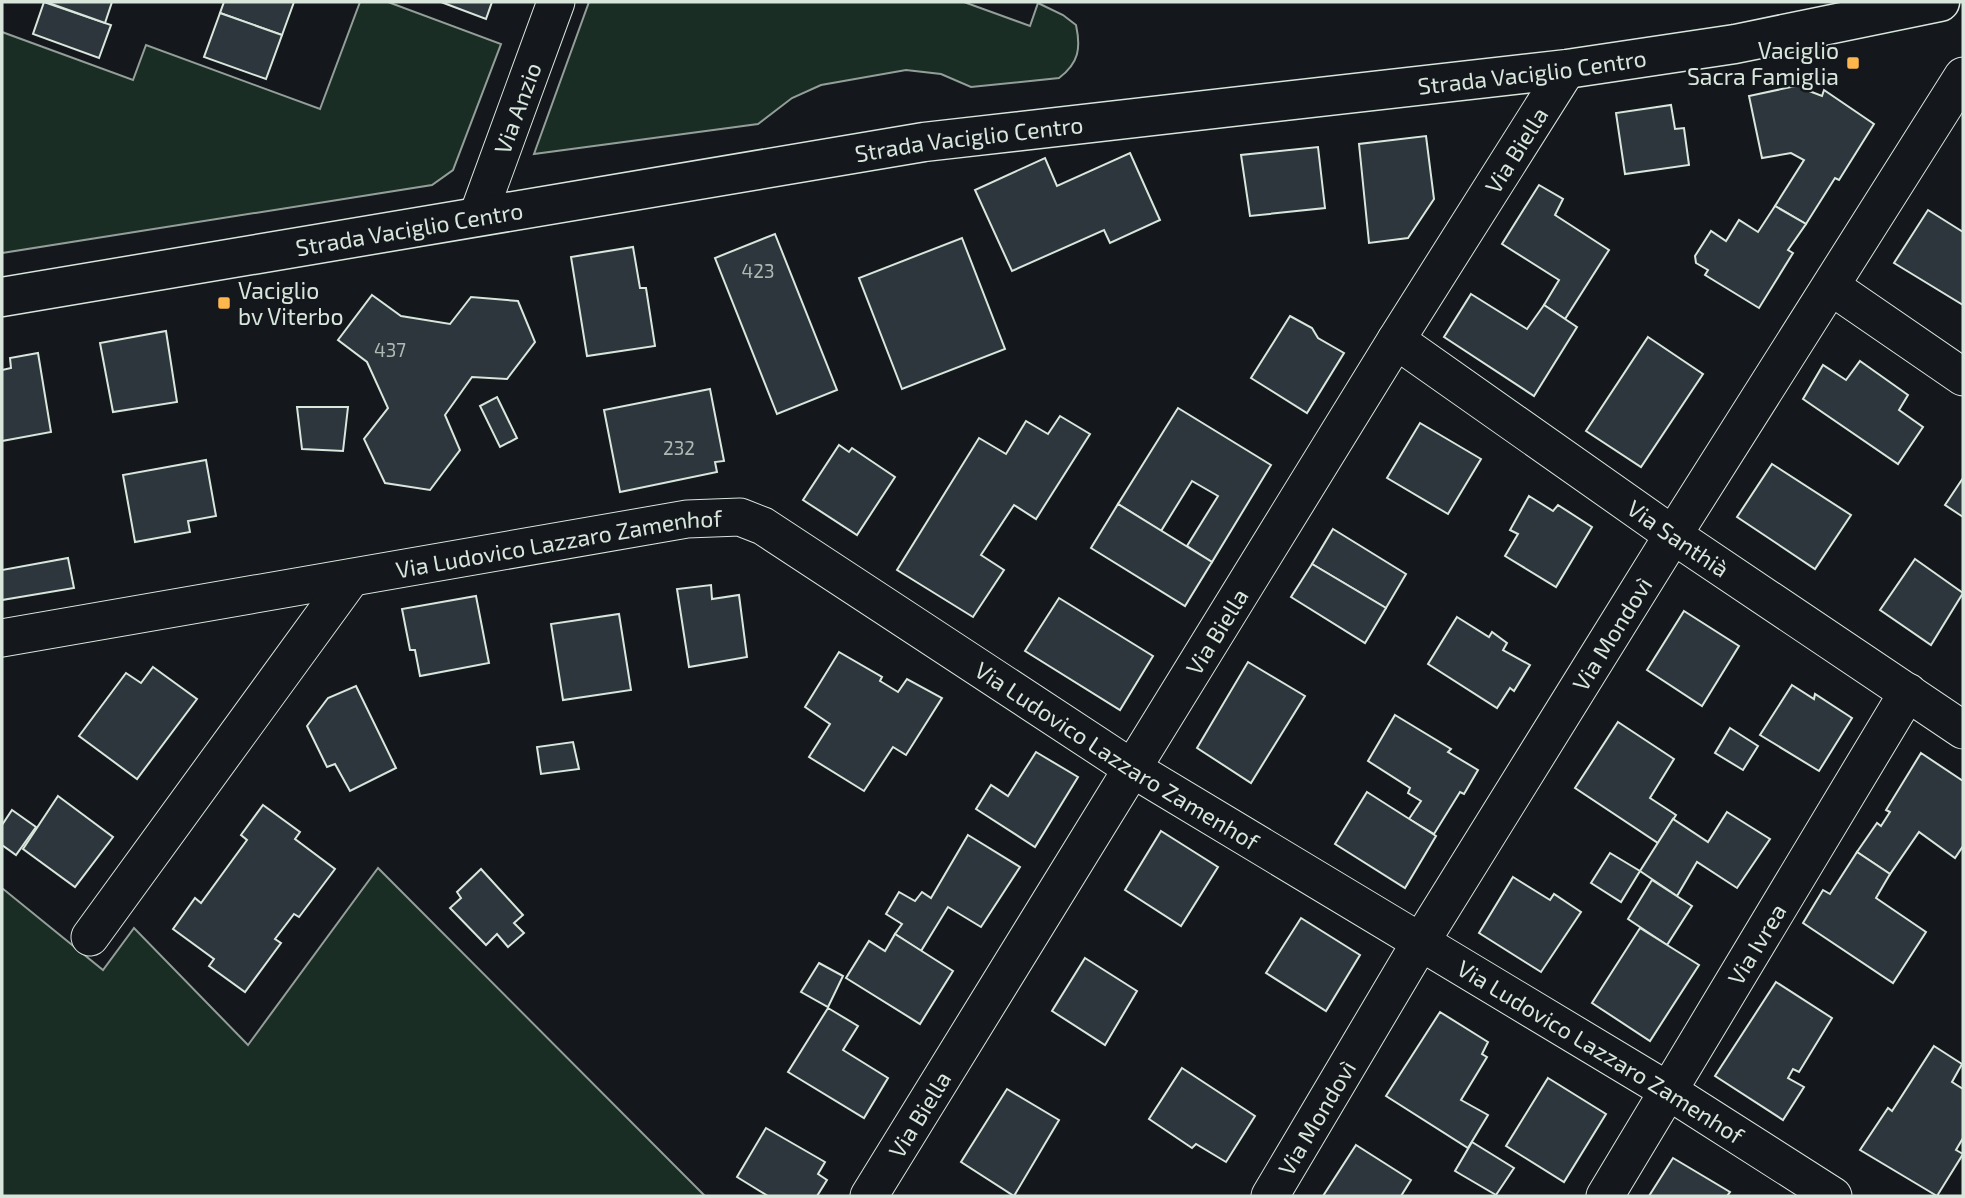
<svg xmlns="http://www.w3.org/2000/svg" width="1965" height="1198" font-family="'Exo 2',sans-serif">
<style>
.green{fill:#1a2d24;stroke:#939e99;stroke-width:2}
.building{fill:#2c363c;stroke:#d8e6dc;stroke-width:2}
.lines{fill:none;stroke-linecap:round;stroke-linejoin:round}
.minor-casing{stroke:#d8e6dc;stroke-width:39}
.tertiary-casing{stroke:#d8e6dc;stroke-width:41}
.minor{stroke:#14181c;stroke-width:37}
.tertiary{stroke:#14181c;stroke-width:38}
.poi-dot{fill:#ffb74d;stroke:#14181c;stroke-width:2.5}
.labels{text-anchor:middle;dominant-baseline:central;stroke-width:5;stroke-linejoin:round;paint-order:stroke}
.number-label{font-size:19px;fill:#adbab4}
.poi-label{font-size:23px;fill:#d8e6dc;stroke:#14181c;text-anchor:end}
.street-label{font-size:23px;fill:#d8e6dc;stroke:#14181c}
</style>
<rect width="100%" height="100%" fill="#14181c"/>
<g class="green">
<path d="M360 2H388L501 44 453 170 432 185 2 253V32L133 80 146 45 320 109Z"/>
<path d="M589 2H964L1030 26 1038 3 1063 15 1076 25C1081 48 1079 63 1059 78L971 87 941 74 906 70 821 85 792 98 758 124 534 154Z"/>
<path d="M378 868 705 1196H2V888L103 970 134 928 248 1045Z"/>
</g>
<g class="building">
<path d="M44 2 111 25 99 58 33 34Z"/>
<path d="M46 2H112L105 23Z"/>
<path d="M224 2H294L282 35 220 13Z"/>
<path d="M441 2H492L486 19Z"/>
<path d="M220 13 282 35 266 79 204 57Z"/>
<path d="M1805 84 1804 89 1822 96 1824 90 1874 124 1839 180 1835 178 1806 224 1775 206 1804 160 1791 153 1762 158 1749 96Z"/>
<path d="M1671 105 1675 129 1684 128 1689 165 1625 174 1616 113Z"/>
<path d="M1426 136 1434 199 1408 238 1369 243 1359 144Z"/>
<path d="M1318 147 1325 208 1250 216 1241 155Z"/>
<path d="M1130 153 1160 220 1110 243 1104 230 1012 271 975 190 1045 158 1057 186Z"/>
<path d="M1539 185 1563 199 1555 215 1609 250 1565 319 1544 305 1559 280 1502 244Z"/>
<path d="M1775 206 1806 224 1788 250 1793 253 1759 308 1705 275 1708 270 1696 263 1695 256 1711 231 1726 241 1739 220 1758 232Z"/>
<path d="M1928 210 1963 232V305L1894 263Z"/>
<path d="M775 234 837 390 777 414 715 258Z"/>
<path d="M962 238 1005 349 902 389 859 278Z"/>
<path d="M633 247 640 288H646L655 346 587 356 571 257Z"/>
<path d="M1471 294 1527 329 1544 305 1577 327 1534 396 1444 337Z"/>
<path d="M372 295 401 316 450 324 471 297 518 301 535 342 507 379 472 377 445 415 460 450 430 490 385 483 364 439 388 408 367 362 338 340Z"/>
<path d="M1290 316 1312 328 1318 338 1344 353 1307 413 1251 378Z"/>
<path d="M166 331 177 402 113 412 100 343Z"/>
<path d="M1648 337 1703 374 1641 467 1586 431Z"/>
<path d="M38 353 51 432 2 441V370L11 368 10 358Z"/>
<path d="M1860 361 1908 395 1899 410 1923 427 1898 464 1803 399 1823 365 1846 380Z"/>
<path d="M710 389 724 461 715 462 717 472 620 492 604 410Z"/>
<path d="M497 397 517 438 500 447 480 406Z"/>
<path d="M297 407H348L343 451 302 449Z"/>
<path d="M1178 408 1271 465 1212 562 1187 546 1218 496 1192 481 1161 531 1118 504Z"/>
<path d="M1060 416 1090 434 1036 519 1014 505 981 555 1004 570 973 617 897 570 979 438 1006 454 1026 421 1048 434Z"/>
<path d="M1420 423 1481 459 1448 514 1387 478Z"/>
<path d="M839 445 849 452 852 448 895 477 857 535 803 500Z"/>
<path d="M206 460 216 516 188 521 190 532 135 542 123 475Z"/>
<path d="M1772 464 1851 515 1815 569 1737 517Z"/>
<path d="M1963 478V517L1945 505Z"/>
<path d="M1529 496 1553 511 1558 505 1592 527 1556 587 1505 556 1518 534 1510 530Z"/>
<path d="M1118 504 1212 562 1185 606 1091 548Z"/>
<path d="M1333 529 1406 574 1386 608 1312 564Z"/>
<path d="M68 558 74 588 2 600V570Z"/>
<path d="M1915 559 1963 593 1931 645 1880 610Z"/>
<path d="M1312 564 1386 608 1365 643 1291 597Z"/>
<path d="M711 585 712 599 739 595 747 657 689 667 677 589Z"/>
<path d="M476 596 489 663 420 676 415 650H410L402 609Z"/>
<path d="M1059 598 1153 656 1120 710 1025 651Z"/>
<path d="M1684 611 1739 646 1702 706 1647 670Z"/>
<path d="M619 614 631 690 563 700 551 624Z"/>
<path d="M1457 617 1489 637 1492 632 1507 643 1503 650 1530 665 1514 691 1510 688 1497 708 1428 664Z"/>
<path d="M839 652 882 677 880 681 898 692 907 679 942 698 906 755 893 747 864 791 809 757 830 724 805 707Z"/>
<path d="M1248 662 1305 696 1251 783 1197 748Z"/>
<path d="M153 667 197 699 137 779 79 736 126 673 141 683Z"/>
<path d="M1792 685 1814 699 1815 694 1852 718 1819 771 1760 735Z"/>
<path d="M356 686 396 768 350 791 335 764 327 767 307 726 328 698Z"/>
<path d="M1395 715 1451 749 1448 752 1478 770 1464 794 1460 792 1434 834 1409 819 1421 801 1408 793 1410 788 1368 761Z"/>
<path d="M1618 722 1674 759 1650 798 1676 815 1658 843 1575 788Z"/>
<path d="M1730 728 1758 746 1743 770 1715 753Z"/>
<path d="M573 742 579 769 541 774 537 747Z"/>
<path d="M1036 752 1078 777 1035 847 976 809 991 785 1008 796Z"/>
<path d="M1921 753 1963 781V846L1955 858 1919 832 1890 874 1857 852 1877 823 1881 826 1890 812 1886 810Z"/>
<path d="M1367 792 1436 836 1405 888 1335 844Z"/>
<path d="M58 796 113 837 75 887 23 849Z"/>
<path d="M263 805 300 832 295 839 335 869 299 917 294 914 275 939 281 943 245 992 209 966 214 959 173 929 195 898 201 903 247 840 241 835Z"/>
<path d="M12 810 36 827 16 855 2 845V825Z"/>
<path d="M1727 812 1770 839 1737 888 1697 862 1677 896 1640 871 1673 819 1708 842Z"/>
<path d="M1161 831 1218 867 1181 926 1125 890Z"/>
<path d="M968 835 1020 867 981 927 948 907 921 951 895 934 902 924 886 914 899 892 915 901 922 892 931 898Z"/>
<path d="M1857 852 1890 874 1876 898 1926 932 1893 983 1803 923 1823 890 1830 894Z"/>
<path d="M1610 853 1640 871 1621 902 1591 883Z"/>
<path d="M481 869 523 915 514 923 524 933 508 947 497 934 486 945 450 908 461 898 457 892Z"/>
<path d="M1513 877 1550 900 1554 894 1581 912 1541 972 1479 933Z"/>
<path d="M1652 880 1692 906 1667 945 1628 919Z"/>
<path d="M1301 918 1360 955 1326 1011 1266 973Z"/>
<path d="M1640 928 1699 965 1650 1041 1592 1003Z"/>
<path d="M895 934 953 971 920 1024 846 978 869 941 885 951Z"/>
<path d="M1085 958 1137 991 1105 1045 1052 1011Z"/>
<path d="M819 963 843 976 828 1007 801 992Z"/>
<path d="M1776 982 1832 1018 1799 1072 1793 1069 1788 1078 1804 1087 1783 1120 1715 1076Z"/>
<path d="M828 1008 858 1026 843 1050 888 1078 864 1118 788 1072Z"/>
<path d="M1440 1012 1488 1042 1482 1054 1487 1057 1461 1100 1488 1115 1468 1148 1386 1096Z"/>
<path d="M1934 1046 1962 1064 1952 1082 1963 1089V1138L1956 1150 1963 1154 1937 1196 1860 1150 1888 1108 1892 1111Z"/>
<path d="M1182 1068 1255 1116 1226 1162 1196 1144 1192 1148 1149 1119Z"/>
<path d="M1548 1078 1606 1114 1564 1182 1506 1146Z"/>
<path d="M1007 1089 1059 1120 1014 1196 961 1162Z"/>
<path d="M766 1128 825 1162 818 1174 827 1180 817 1196H768L737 1177Z"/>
<path d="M1472 1142 1514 1168 1496 1195 1455 1171Z"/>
<path d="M1356 1145 1411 1180 1401 1196H1323Z"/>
<path d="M1673 1158 1730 1192 1727 1196H1649Z"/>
</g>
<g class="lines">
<g class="minor-casing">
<g id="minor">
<path id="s1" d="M478 215 556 2"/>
<path d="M1832 287 1963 377"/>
<path id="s2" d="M1396 340 1673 535 1963 730"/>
<path id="s3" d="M2 638 687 519 740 517 763 526 1133 769 1670 1092 1833 1196"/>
<path d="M90 937 351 578"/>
<path id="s4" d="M869 1196 1396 340 1567 69"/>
<path id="s5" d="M1270 1196 1420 943 1673 535 1963 76"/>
<path id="s6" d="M1605 1196 1908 692"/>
</g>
</g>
<g class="tertiary-casing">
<g id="tertiary">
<path id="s7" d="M2 297 924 142 1567 69 1735 44 1940 2"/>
</g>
</g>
<use href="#minor" class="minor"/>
<use href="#tertiary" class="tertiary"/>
</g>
<g class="poi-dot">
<rect x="1846" y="56" width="14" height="14" rx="3.5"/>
<rect x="217" y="296" width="14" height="14" rx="3.5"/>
</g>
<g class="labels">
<g class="number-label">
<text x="758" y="270">423</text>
<text x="390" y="349">437</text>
<text x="679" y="447">232</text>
</g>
<g class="poi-label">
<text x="1839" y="50">Vaciglio<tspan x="1839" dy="26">Sacra Famiglia</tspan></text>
<text x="238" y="290" text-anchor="start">Vaciglio<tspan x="238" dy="26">bv Viterbo</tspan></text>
</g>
<g class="street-label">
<text stroke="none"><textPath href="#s7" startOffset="1547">Strada Vaciglio Centro</textPath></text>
<text stroke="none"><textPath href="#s1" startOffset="114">Via Anzio</textPath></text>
<text stroke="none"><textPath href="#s7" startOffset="980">Strada Vaciglio Centro</textPath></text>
<text stroke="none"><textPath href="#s4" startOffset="1230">Via Biella</textPath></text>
<text stroke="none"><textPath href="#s7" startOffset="413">Strada Vaciglio Centro</textPath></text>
<text stroke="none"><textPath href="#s2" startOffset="345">Via Santhià</textPath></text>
<text stroke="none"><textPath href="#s3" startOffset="565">Via Ludovico Lazzaro Zamenhof</textPath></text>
<text stroke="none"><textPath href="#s4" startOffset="663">Via Biella</textPath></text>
<text stroke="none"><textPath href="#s5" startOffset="658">Via Mondovì</textPath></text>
<text stroke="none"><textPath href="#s3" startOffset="1195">Via Ludovico Lazzaro Zamenhof</textPath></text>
<text stroke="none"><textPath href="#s6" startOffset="294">Via Ivrea</textPath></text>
<text stroke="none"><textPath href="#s3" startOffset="1762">Via Ludovico Lazzaro Zamenhof</textPath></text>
<text stroke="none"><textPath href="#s4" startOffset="96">Via Biella</textPath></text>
<text stroke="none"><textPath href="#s5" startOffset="91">Via Mondovì</textPath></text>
</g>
</g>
<rect width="1965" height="1198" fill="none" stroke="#d8e6dc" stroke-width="7"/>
</svg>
